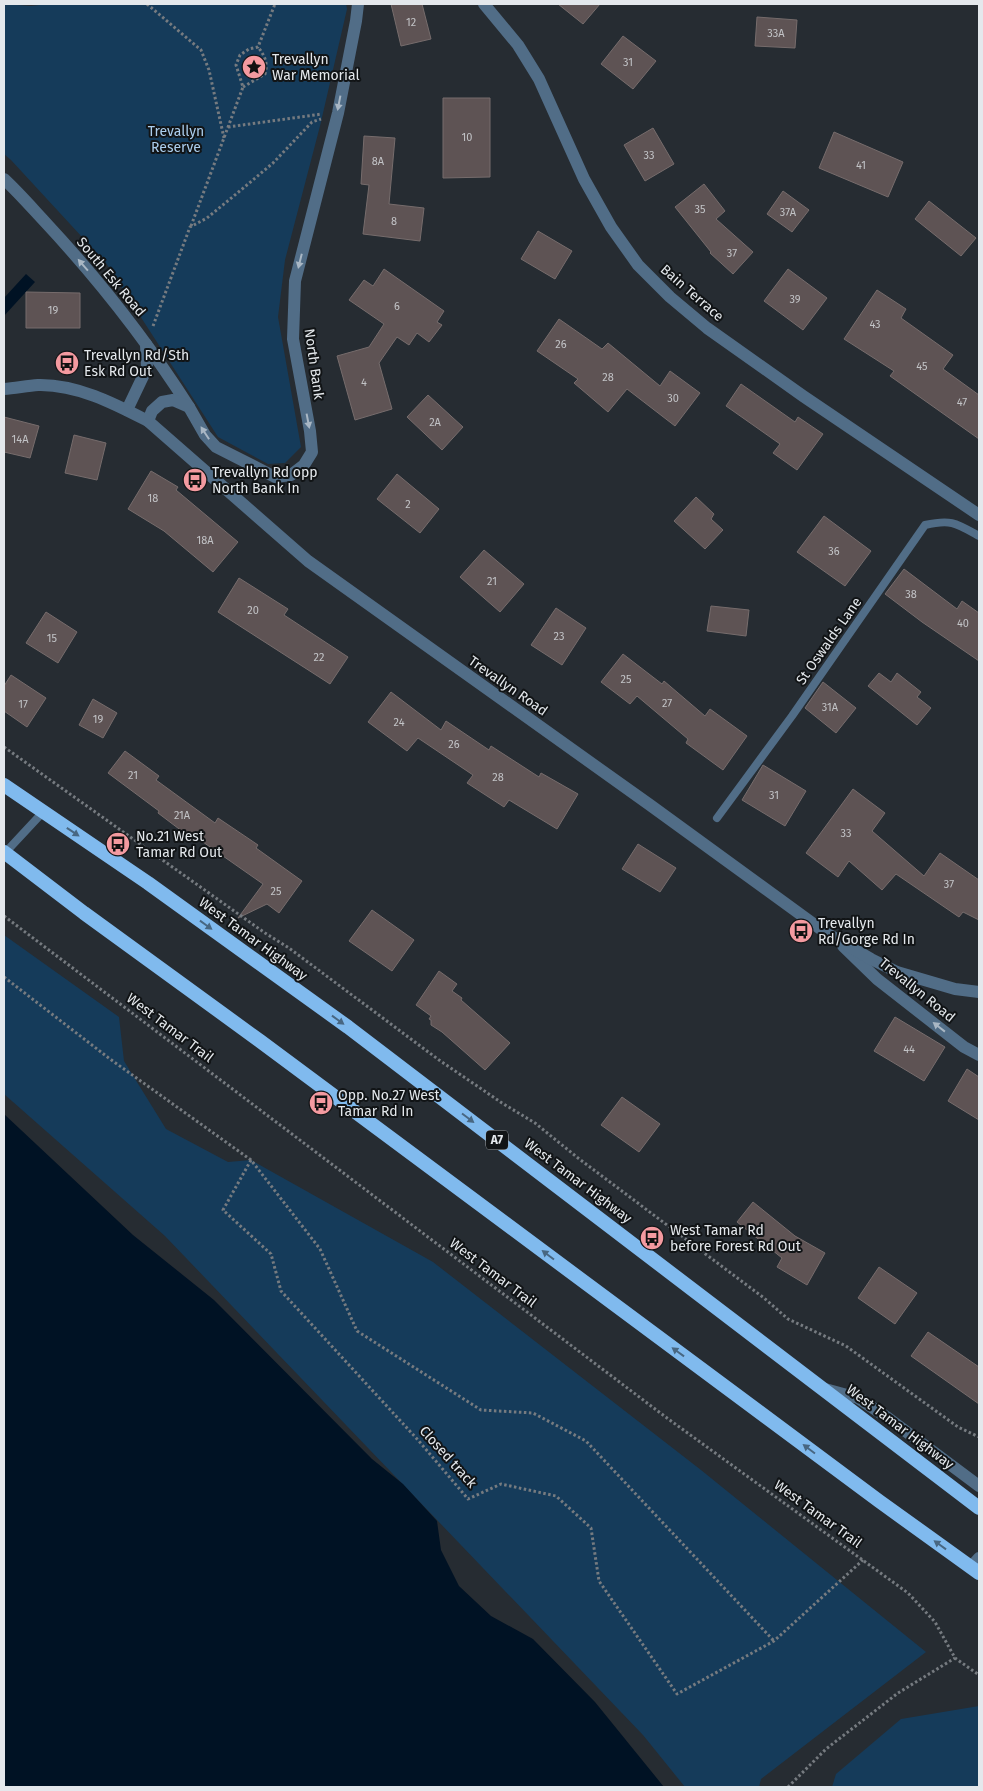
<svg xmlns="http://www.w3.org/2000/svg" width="983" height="1791" font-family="'Fira Sans',sans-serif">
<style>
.green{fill:#153b5a}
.water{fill:#001224}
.building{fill:#5e5354;stroke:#766c6c}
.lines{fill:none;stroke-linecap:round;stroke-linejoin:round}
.path{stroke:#767b80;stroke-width:3;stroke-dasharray:2.5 2.5;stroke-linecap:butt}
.service{stroke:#516d87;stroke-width:8}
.minor{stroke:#516d87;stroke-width:12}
.tertiary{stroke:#516d87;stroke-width:12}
.trunk{stroke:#80baee;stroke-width:14}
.oneway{fill:#a9b7c4}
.oneway2{fill:#486782}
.labels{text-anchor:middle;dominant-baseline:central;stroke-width:4;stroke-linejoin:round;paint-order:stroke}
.number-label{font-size:11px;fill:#c2c3c6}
.shield{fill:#111416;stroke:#a5a8ac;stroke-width:1}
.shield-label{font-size:12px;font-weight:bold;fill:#e4e8ec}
.poi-label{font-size:14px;fill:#e4e8ec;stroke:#111416;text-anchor:start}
.park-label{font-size:14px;fill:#abceee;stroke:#111416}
.street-label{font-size:14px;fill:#e4e8ec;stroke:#111416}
</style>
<rect width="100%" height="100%" fill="#262c32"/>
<g class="green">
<path d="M4 4 31 6 48 4H346L347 9 320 126 285 260 278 317 301 447 285 463 268 464 218 437 106 263 11 160 4 154Z"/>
<path d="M4 935 119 1017 124 1061 166 1129 228 1162 251 1160 433 1262 701 1470 926 1652 761 1779 759 1787H685L643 1735 165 1236 4 1094Z"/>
<path d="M979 1706V1787H832L836 1774 901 1719Z"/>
</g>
<g class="water">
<path d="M26 274 35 282 4 316V298Z"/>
<path d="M4 1114 133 1235 214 1300 372 1459 403 1484 437 1521 441 1550 459 1586 491 1616 533 1639 595 1702 664 1787H4Z"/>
</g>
<g class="building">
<path d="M391 4H422L431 39 401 46Z"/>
<path d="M558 4H600L583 24Z"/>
<path d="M757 17 797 20 795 48 755 46Z"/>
<path d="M623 36 656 61 633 89 601 64Z"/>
<path d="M443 98H490V177L443 178Z"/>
<path d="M653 128 674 164 645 181 624 145Z"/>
<path d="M834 132 903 162 888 197 819 168Z"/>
<path d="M364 136 395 138 389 204 424 208 420 241 363 234 369 185 361 184Z"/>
<path d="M704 184 725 211 716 219 753 252 733 274 710 253 711 252 675 207Z"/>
<path d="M783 191 809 210 792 232 767 214Z"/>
<path d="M929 201 976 238 961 256 915 219Z"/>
<path d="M538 231 572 251 555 279 521 259Z"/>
<path d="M384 269 444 311 437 322 442 325 429 342 417 333 409 345 397 337 379 363 392 409 355 420 337 356 369 347 384 324 349 300 364 280 373 286Z"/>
<path d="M788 269 827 298 803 330 764 301Z"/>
<path d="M877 290 906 309 901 318 953 355 943 369 979 395V439L890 376 894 371 844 339Z"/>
<path d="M26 292 80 293V328H26Z"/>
<path d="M559 319 602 349 608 343 660 386 670 371 700 393 675 426 627 389 608 412 574 383 578 379 537 351Z"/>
<path d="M741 384 795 422 798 417 823 434 797 470 773 453 780 444 726 406Z"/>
<path d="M428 395 463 427 442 450 407 417Z"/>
<path d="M4 417 39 426 30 458 4 452Z"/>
<path d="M74 435 106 443 97 480 65 473Z"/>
<path d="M151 471 178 487 176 490 238 542 213 572 164 531 128 509Z"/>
<path d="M397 474 439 509 420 533 377 499Z"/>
<path d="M696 497 714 514 711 519 723 530 705 549 674 521Z"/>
<path d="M824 516 871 551 845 586 797 552Z"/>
<path d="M484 550 524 584 500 612 460 577Z"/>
<path d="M904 569 957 609 962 601 979 613V661L922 622 885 594Z"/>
<path d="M239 578 288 609 284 615 348 657 330 684 218 612Z"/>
<path d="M711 606 749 610 746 636 707 631Z"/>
<path d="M556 608 586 628 562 665 531 645Z"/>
<path d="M46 612 77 632 58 663 26 643Z"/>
<path d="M623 654 662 684 664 681 705 716 710 709 747 736 723 770 686 743 688 739 637 696 630 704 601 682Z"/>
<path d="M879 673 891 682 897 673 921 692 917 697 931 708 917 725 868 686Z"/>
<path d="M11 675 46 698 27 727 4 711V686Z"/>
<path d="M823 682 856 708 836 733 805 708Z"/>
<path d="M391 692 441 730 446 721 489 750 491 746 539 777 541 773 578 794 557 829 509 800 504 807 467 783 473 775 418 738 407 751 368 722Z"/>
<path d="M93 699 117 713 103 738 79 725Z"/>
<path d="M125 751 159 776 156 780 215 823 218 818 258 845 256 848 302 881 279 913 267 904 238 918 263 884 193 835 191 838 158 813 159 811 108 773Z"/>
<path d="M763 765 806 791 785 826 742 800Z"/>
<path d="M853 789 885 813 872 831 924 876 940 853 979 880V920L963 912 959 917 896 874 882 890 849 861 838 877 806 853Z"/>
<path d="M638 844 676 868 660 892 622 869Z"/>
<path d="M372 910 414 940 392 971 349 941Z"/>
<path d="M439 971 457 984 452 991 462 998 461 1000 510 1043 485 1070 442 1032 431 1025V1020L429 1019 431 1016 416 1005Z"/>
<path d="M895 1017 945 1047 924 1081 874 1051Z"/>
<path d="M967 1069 979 1077V1120L948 1101Z"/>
<path d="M622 1097 660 1124 639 1152 601 1125Z"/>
<path d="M753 1202 795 1236 825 1253 807 1285 777 1267 782 1258 737 1222Z"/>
<path d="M879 1267 917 1293 895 1324 858 1298Z"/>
<path d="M928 1332 979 1367V1404L911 1356Z"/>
</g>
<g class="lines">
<g class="path">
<path d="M147 4 201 50 209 70 224 138"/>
<path d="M243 87 265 74C268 63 265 56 258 47"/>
<path d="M228 127 322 114"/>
<path d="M191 226 243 87 236 65 240 55 249 49 258 47 275 4"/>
<path d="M153 326 190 227 207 218 241 190 273 163 312 122 321 119"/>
<path d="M4 747 265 933 289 948 439 1060 502 1103 535 1123 578 1158 764 1298 788 1319 846 1346 958 1427 979 1437"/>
<path d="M4 916 667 1418 908 1593 935 1622 955 1658 979 1675"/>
<path d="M4 977 110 1059 251 1160 320 1249 357 1331 481 1410 533 1413 586 1441 774 1641"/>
<path d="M251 1160 223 1210 271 1254 281 1291 418 1440 468 1499 501 1484 556 1496 591 1528 599 1581 677 1694 774 1641 863 1560"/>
<path d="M788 1787 826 1749 898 1693 955 1658"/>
</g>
<g class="service">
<path d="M717 818 792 716 925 525C951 519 956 523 979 536"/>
<path d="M4 854 44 811"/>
</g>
<g class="minor">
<path d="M484 4 518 45 539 79 584 179 611 227 638 265 670 297 707 328 803 396 979 515"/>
<path d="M4 179C19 193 32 208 46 223 99 280 147 341 189 407"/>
<path d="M127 410 147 368 146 344"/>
<path d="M148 421 152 411 162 402 173 400 189 407 205 435 216 447 275 477 291 475 304 465 312 452 310 431 293 339 295 281 338 113 356 21 358 4"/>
<path d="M843 946 877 979 964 1047 979 1055"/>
<path d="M825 1389 858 1398 888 1418 979 1486"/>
<path d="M971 1567 979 1558"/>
</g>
<path class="tertiary" d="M4 389C15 388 27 386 38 385 77 384 115 404 148 421L308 561 650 805 826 933 871 959 897 972 955 989 979 992"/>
<g class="trunk">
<path d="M4 785 148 883 348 1027 979 1508"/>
<path d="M4 852 84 913 260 1041 879 1501 979 1573"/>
</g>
</g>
<defs><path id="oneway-solid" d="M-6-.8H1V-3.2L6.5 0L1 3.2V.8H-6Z" transform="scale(1.25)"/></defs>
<g class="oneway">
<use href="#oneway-solid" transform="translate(339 103) rotate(101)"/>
<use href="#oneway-solid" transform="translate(300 261) rotate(104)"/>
<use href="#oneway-solid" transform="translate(83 265) rotate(-131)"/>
<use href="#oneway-solid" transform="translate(308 421) rotate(79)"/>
<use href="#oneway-solid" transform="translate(205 433) rotate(-123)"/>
<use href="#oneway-solid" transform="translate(939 1027) rotate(-142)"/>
</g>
<g class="oneway2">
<use href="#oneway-solid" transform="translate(73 832) rotate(34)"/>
<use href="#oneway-solid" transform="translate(206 925) rotate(36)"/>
<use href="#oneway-solid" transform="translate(338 1020) rotate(36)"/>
<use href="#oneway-solid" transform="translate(468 1118) rotate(37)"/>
<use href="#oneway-solid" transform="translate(548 1255) rotate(-143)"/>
<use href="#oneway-solid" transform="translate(678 1352) rotate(-144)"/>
<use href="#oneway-solid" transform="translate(809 1449) rotate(-143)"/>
<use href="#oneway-solid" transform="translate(940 1545) rotate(-144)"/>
</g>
<defs>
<g id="sight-disc" transform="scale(1.25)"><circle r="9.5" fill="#f49aa0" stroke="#111416"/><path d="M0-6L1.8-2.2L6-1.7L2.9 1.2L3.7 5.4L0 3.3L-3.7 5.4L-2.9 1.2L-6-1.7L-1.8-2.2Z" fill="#111"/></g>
<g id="bus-disc" transform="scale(1.25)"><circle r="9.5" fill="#f49aa0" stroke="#111416"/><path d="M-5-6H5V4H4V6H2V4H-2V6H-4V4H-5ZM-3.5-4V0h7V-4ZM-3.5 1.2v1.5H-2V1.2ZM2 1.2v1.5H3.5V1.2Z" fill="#111"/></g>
</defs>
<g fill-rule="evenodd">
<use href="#sight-disc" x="254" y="67"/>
<use href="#bus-disc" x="67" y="363"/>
<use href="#bus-disc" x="195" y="480"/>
<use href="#bus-disc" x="118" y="844"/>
<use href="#bus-disc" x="801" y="931"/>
<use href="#bus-disc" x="321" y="1103"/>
<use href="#bus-disc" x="652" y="1238"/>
</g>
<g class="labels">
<g class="number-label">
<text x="411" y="22">12</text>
<text x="776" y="33">33A</text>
<text x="628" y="62">31</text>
<text x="467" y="137">10</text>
<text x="649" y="155">33</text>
<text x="378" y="161">8A</text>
<text x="861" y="165">41</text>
<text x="700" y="209">35</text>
<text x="788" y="212">37A</text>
<text x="394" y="221">8</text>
<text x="732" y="253">37</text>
<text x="795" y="299">39</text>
<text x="397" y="306">6</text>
<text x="53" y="310">19</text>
<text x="875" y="324">43</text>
<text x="561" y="344">26</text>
<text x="922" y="366">45</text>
<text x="608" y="377">28</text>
<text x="364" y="382">4</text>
<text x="673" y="398">30</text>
<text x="962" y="402">47</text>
<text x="435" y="422">2A</text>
<text x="20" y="439">14A</text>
<text x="153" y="498">18</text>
<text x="408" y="504">2</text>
<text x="205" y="540">18A</text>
<text x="834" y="551">36</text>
<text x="492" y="581">21</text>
<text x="911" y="594">38</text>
<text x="253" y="610">20</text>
<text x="963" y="623">40</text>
<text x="559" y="636">23</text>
<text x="52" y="638">15</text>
<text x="319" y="657">22</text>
<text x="626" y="679">25</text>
<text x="667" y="703">27</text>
<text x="23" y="704">17</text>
<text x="830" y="707">31A</text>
<text x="98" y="719">19</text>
<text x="399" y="722">24</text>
<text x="454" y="744">26</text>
<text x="133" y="775">21</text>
<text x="498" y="777">28</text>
<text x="774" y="795">31</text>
<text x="182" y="815">21A</text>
<text x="846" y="833">33</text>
<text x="949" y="884">37</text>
<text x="276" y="891">25</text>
<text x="909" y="1049">44</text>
</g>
<rect class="shield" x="486" y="1130.5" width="22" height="19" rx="4"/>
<g class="shield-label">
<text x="497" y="1140">A7</text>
</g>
<g class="poi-label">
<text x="272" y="59">Trevallyn<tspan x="272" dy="16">War Memorial</tspan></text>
<text x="84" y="355">Trevallyn Rd/Sth<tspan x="84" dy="16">Esk Rd Out</tspan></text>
<text x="212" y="472">Trevallyn Rd opp<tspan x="212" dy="16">North Bank In</tspan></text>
<text x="136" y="836">No.21 West<tspan x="136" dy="16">Tamar Rd Out</tspan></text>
<text x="818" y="923">Trevallyn<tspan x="818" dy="16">Rd/Gorge Rd In</tspan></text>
<text x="338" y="1095">Opp. No.27 West<tspan x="338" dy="16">Tamar Rd In</tspan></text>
<text x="670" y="1230">West Tamar Rd<tspan x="670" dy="16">before Forest Rd Out</tspan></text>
</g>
<g class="park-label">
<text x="176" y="131">Trevallyn<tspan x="176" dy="16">Reserve</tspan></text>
</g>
<g class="street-label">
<text transform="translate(111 277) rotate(50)">South Esk Road</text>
<text transform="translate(692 293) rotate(41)">Bain Terrace</text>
<text transform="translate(314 364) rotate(82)">North Bank</text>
<text transform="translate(829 641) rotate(-55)">St Oswalds Lane</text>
<text transform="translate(508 686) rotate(35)">Trevallyn Road</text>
<text transform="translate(253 939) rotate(36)">West Tamar Highway</text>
<text transform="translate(917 990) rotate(39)">Trevallyn Road</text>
<text transform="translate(170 1028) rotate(37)">West Tamar Trail</text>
<text transform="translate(578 1181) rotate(37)">West Tamar Highway</text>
<text transform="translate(493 1273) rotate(37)">West Tamar Trail</text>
<text transform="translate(900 1427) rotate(37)">West Tamar Highway</text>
<text transform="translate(448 1457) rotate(48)">Closed track</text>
<text transform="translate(818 1514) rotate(36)">West Tamar Trail</text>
</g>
</g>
<rect width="983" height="1791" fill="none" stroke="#e4e8ec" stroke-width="10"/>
</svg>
